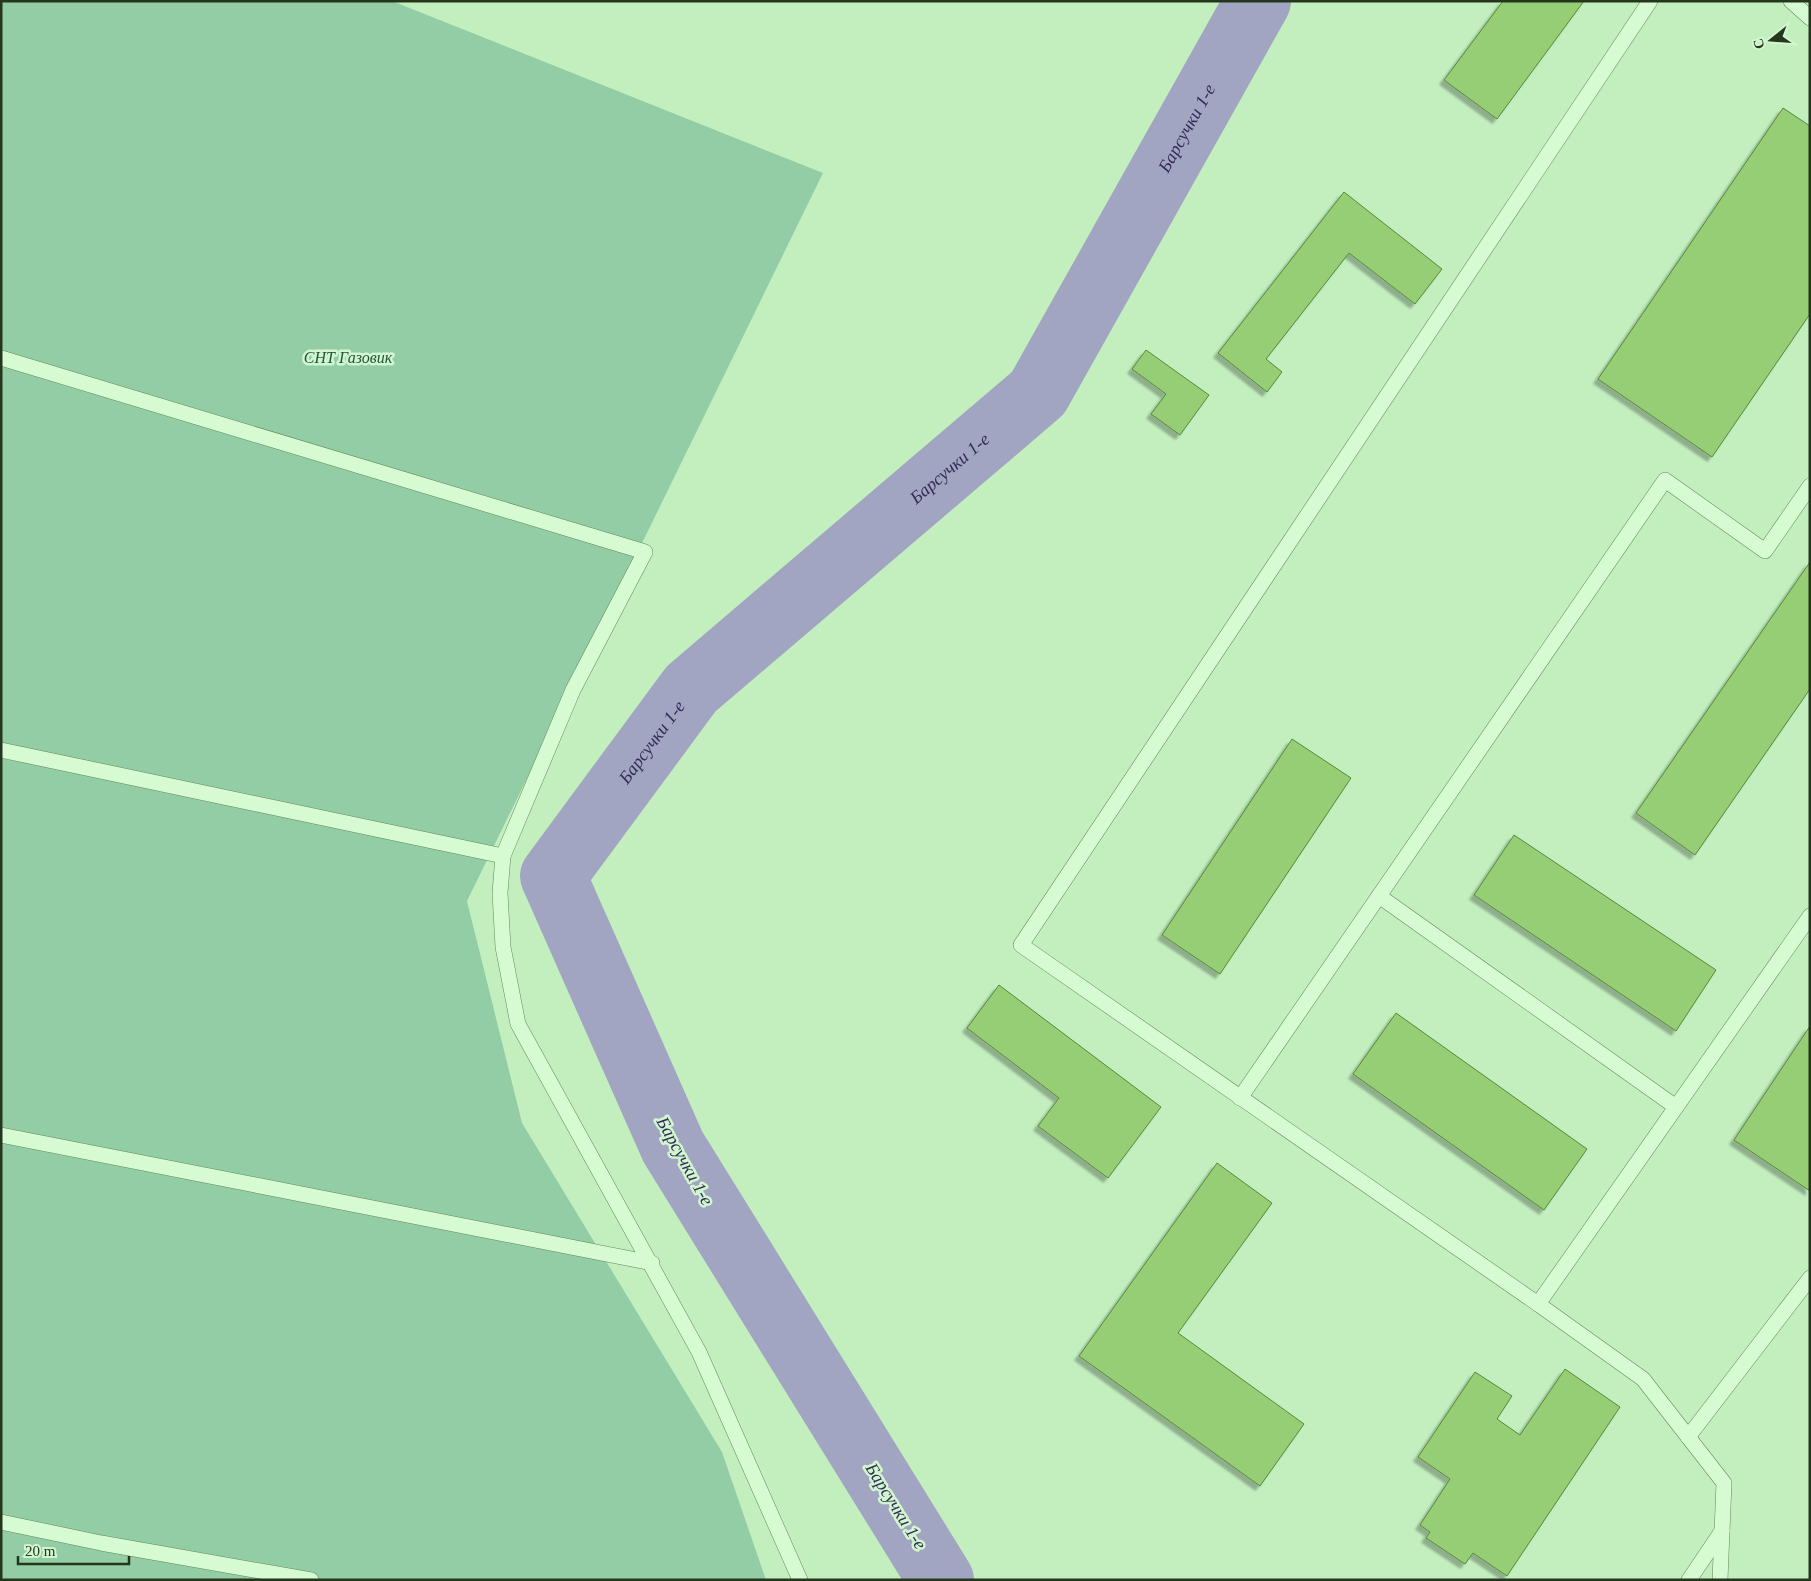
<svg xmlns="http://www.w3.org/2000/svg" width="1811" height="1581" font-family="Georgia,serif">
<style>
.green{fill:#93cda6}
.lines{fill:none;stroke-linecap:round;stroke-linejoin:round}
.river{stroke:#a2a5c1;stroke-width:66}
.building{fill:#95ce74;stroke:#59883c;filter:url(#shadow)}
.service-casing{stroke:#638857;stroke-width:16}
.service{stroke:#d6fad2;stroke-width:15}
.labels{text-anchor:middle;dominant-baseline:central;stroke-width:5;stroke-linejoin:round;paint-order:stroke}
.park-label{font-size:16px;font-style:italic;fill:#22543a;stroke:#d2f6cf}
.water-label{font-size:18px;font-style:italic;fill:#322b57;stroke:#d2f6cf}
</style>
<defs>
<filter id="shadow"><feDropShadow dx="-4.5" dy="4.5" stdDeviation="1" flood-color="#0004"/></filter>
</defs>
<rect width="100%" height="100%" fill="#c3efbf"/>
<path class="green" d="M1 1H392L823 173 467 901 522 1123 722 1452 766 1580H1Z"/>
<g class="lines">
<path class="river" id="s1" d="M941 1580 673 1147 553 876 691 689 1038 393 1258 1"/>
</g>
<g class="building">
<path d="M1503 1H1584L1497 119 1444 80Z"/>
<path d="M1783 108 1810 126V314L1712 457 1598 379Z"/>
<path d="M1344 192 1442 269 1415 304 1349 253 1266 359 1282 372 1267 392 1218 353Z"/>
<path d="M1146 350 1209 395 1180 435 1151 414 1166 394 1132 369Z"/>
<path d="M1810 562V689L1695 855 1636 813Z"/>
<path d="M1292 739 1351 778 1220 974 1162 935Z"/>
<path d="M1514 835 1716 970 1676 1031 1474 895Z"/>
<path d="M999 985 1161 1107 1108 1178 1038 1126 1059 1098 967 1028Z"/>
<path d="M1396 1013 1587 1149 1544 1210 1353 1074Z"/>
<path d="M1810 1026V1191L1734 1140Z"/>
<path d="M1217 1163 1272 1203 1178 1333 1304 1424 1260 1486 1079 1356Z"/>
<path d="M1565 1369 1620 1407 1507 1576 1473 1553 1465 1564 1426 1538 1430 1532 1420 1525 1450 1479 1418 1457 1475 1372 1512 1396 1497 1419 1520 1435Z"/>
</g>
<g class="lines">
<g class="service-casing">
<g id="service">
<path d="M1791 1 1810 18"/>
<path d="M1 358 645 552 573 690 503 856 500 893 503 947 518 1024 699 1352 800 1580"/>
<path d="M1 750 503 856"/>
<path d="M1379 896 1676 1107"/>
<path d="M1240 1098 1665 480 1765 551 1810 486"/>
<path d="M1 1135 652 1263"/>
<path d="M1538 1304 1021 945 1650 1"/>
<path d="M1688 1437 1810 1278"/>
<path d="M1 1522 101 1543 311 1580"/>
<path d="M1689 1580 1722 1531"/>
<path d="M1720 1580 1724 1483 1643 1379 1538 1304 1810 916"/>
</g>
</g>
<use href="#service" class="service"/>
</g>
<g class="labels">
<g class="park-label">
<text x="348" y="357">СНТ Газовик</text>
</g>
<g class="water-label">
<text stroke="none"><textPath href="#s1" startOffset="1798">Барсучки 1-е</textPath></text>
<text stroke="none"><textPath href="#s1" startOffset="1378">Барсучки 1-е</textPath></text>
<text stroke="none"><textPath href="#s1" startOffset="972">Барсучки 1-е</textPath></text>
<text transform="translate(685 1161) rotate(61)">Барсучки 1-е</text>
<text transform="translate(896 1506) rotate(58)">Барсучки 1-е</text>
</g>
</g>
<rect width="1811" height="1581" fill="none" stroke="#24371c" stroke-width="5"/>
<g transform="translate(1771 40) rotate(253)" stroke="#d2f6cf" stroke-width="4" paint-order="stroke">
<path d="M0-4L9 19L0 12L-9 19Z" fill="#24371c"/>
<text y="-8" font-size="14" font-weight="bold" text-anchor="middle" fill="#24371c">С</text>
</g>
<path d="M18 1556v8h111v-8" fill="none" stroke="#24371c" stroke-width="2.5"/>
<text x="25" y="1556" font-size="15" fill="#24371c" stroke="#d2f6cf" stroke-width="4" paint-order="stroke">20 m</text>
</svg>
